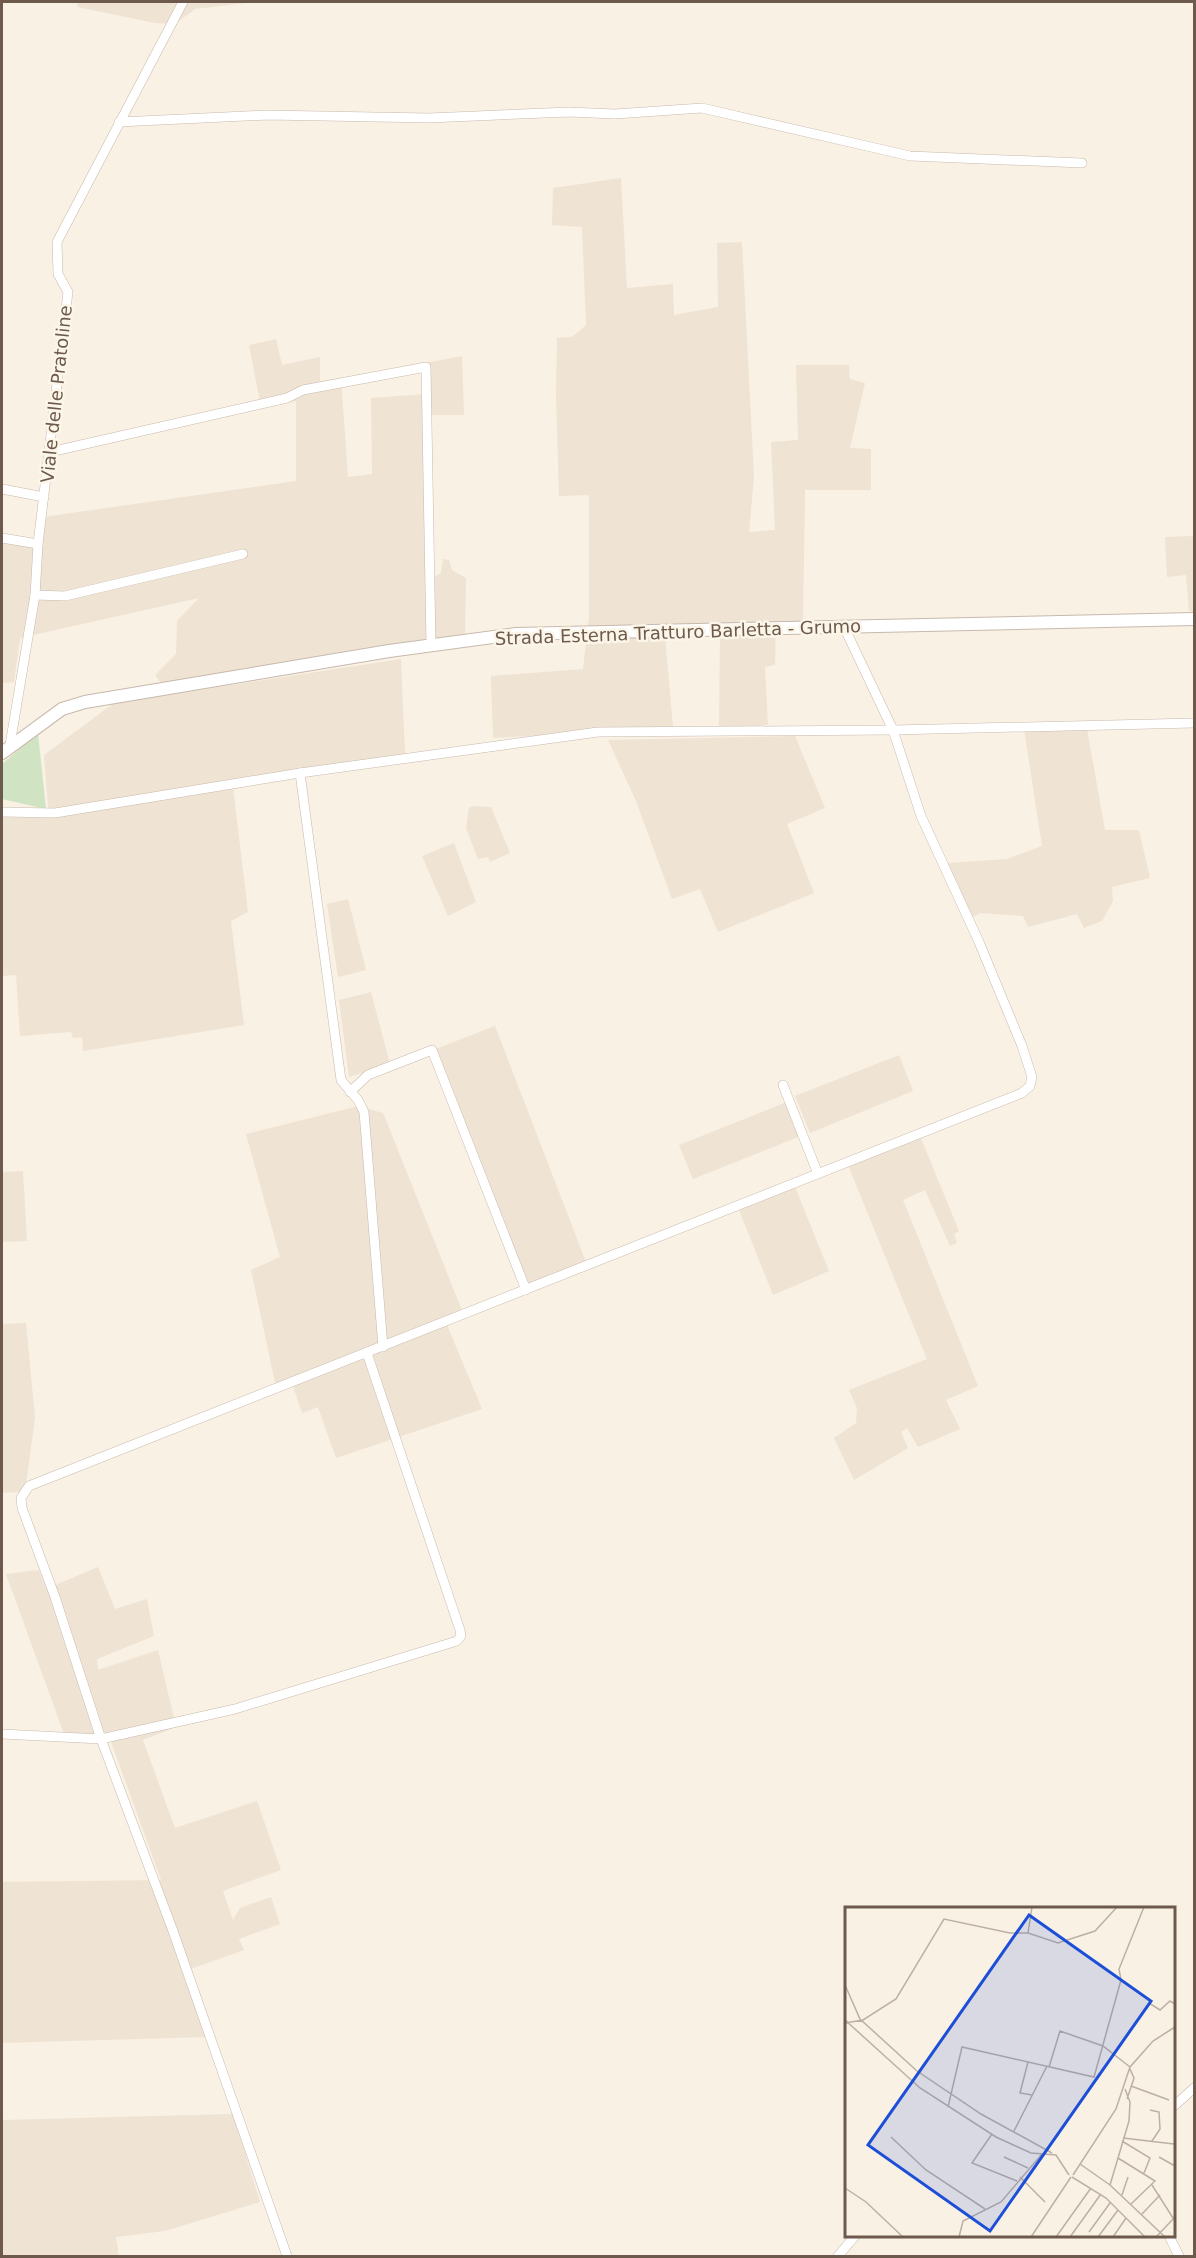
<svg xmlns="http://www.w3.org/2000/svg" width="1196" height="2258" font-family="'DejaVu Sans',sans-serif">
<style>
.residential{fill:#efe3d3}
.grass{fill:#d0e4c4}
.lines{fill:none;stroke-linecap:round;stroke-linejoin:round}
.minor-casing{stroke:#c8b9ac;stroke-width:10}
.tertiary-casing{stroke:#c8b9ac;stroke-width:14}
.minor{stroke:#fff;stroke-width:9}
.tertiary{stroke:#fff;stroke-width:12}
.labels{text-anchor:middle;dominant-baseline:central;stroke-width:5;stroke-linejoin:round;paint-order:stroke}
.street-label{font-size:18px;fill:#6e5a4d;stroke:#fcf6e9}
.inset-road{fill:none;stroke:#bdb0a3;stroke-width:1.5}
.view{fill:#1d4ed8;fill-opacity:0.15;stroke:#1d4ed8;stroke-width:3}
.inset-edge{fill:none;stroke:#6e5a4d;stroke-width:3}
</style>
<rect width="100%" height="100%" fill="#f9f1e4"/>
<g class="residential">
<path d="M78 2H253L195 9 175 24 155 23 77 7Z"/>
<path d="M621 178 627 288 673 284 674 315 718 307 717 243 742 242 754 477 749 532 775 530 771 442 798 440 796 365H849L850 379 865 383 850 448 871 449V490H805L803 622H776L775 665 765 667 768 725 719 728 720 635 665 636 673 728 493 738 491 676 583 669 589 616V495L559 496 556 396 557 338 572 337 586 325 582 227 552 225 553 188Z"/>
<path d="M276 339 282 365 320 357V381L341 378 348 477 372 474 371 398 425 394V363L462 356 464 415H432L431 469 434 577 441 573 443 559 449 560 452 570 466 578 465 635 362 648 163 686 155 675 176 654 177 621 199 598 20 638 14 682 2 683V534L34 539 36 518 296 481V401L261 407 249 345Z"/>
<path d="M1194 536V612L1189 611 1186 575 1167 577 1165 537Z"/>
<path d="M401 659 405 754 232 779 248 912 231 921 244 1025 83 1051 82 1037 73 1038 71 1032 20 1036 16 975 2 976V817L49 818 44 755 114 703Z"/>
<path d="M1024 729H1087L1105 830H1139L1150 878 1112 887 1113 901 1102 921 1084 928 1077 914 1028 927 1023 916 980 913 971 918 948 863 1007 859 1042 846Z"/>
<path d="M795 736 825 808 787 824 814 893 718 932 700 889 672 899 636 801 608 740Z"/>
<path d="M473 806 491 807 510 853 490 862 488 857 478 859 466 828 469 808Z"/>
<path d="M454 843 476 902 448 916 422 856Z"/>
<path d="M348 899 366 970 338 977 327 904Z"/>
<path d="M371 992 390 1064 349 1077 339 1000Z"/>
<path d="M495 1026 586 1262 527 1285 433 1050Z"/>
<path d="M899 1055 913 1091 810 1133 795 1096Z"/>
<path d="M787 1102 801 1136 693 1179 679 1145Z"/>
<path d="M358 1106 383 1113 463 1313 445 1320 482 1409 336 1458 318 1407 302 1413 293 1386 277 1392 251 1270 280 1257 246 1134Z"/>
<path d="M920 1136 959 1231 954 1234 957 1243 950 1246 925 1190 903 1200 978 1386 946 1400 960 1429 918 1447 907 1428 901 1432 908 1448 854 1480 834 1438 856 1423 857 1408 849 1390 927 1359 848 1165Z"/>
<path d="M23 1171 27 1241 2 1242V1172Z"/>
<path d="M795 1187 829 1271 773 1295 739 1210Z"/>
<path d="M26 1323 35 1418 26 1484 19 1492 2 1493V1324Z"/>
<path d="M98 1567 115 1609 147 1599 154 1636 97 1659 98 1670 158 1650 176 1727 143 1740 175 1828 257 1801 281 1870 223 1891 233 1920 240 1908 271 1897 280 1924 239 1939 244 1950 185 1971 206 2037 2 2043V1882L161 1880 109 1736 64 1734 6 1574 39 1570 46 1589Z"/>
<path d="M233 2114 260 2202 165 2231 116 2237 119 2256H2V2120Z"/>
</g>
<path class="grass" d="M38 733 46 809 2 799V764Z"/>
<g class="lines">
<g class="minor-casing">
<g id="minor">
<path d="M119 122 268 115 429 118 569 112 615 114 702 108 910 156 1082 163"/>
<path d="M50 452 287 398 303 390 426 367 431 645"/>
<path d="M2 489 44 497"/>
<path d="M2 538 38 544"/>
<path d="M35 595 65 596 243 554"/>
<path d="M10 745 35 595 38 544 68 292 58 274 57 242 183 2"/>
<path d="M300 773 341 1080 358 1100 364 1112 383 1347"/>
<path d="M2 812 55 813 300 773 598 732 893 730 1194 723"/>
<path d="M783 1085 818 1174"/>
<path d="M350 1092 368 1075 432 1050 526 1290"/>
<path d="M2 1734 101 1739 235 1709 457 1641 461 1636 460 1630 367 1353"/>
<path d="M1174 2106 1194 2088"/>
<path d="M1169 2236 1179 2256"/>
<path d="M287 2256 173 1931 101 1739 55 1597 22 1508 21 1498 29 1486 1022 1093 1030 1086 1032 1077 1022 1046 979 942 921 816 893 730 844 627"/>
<path d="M838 2256 855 2236"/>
</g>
</g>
<g class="tertiary-casing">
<path id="tertiary" d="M2 753 62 709 85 702 389 651 516 634 1194 619"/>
</g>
<use href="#minor" class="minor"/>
<use href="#tertiary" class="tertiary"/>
</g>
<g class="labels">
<g class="street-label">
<text transform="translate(56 394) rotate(-84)">Viale delle Pratoline</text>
<text transform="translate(678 632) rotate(-2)">Strada Esterna Tratturo Barletta - Grumo</text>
</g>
</g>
<g transform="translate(845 1907)">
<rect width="330" height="330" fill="#f9f1e4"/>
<path class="inset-road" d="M183 26 187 0M0 78 15 112 72 164 136 207 207 246M304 96 315 103 325 94 330 97M0 113 75 181 151 230 186 246 211 248 224 268M0 116 18 113 51 92 99 12 165 26H183L213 36 250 24 272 0M183 155 175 186 187 188M204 160 215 124 258 139 285 160M286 179 324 193M282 192 289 171 285 162M103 200 117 140 249 170 276 73 274 62 299 0M305 203 314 205 315 222 307 234M169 224 202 159M147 227 127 256 172 274M46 230 81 263 140 302M278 231 329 237M277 234 305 251 299 266M159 250 183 261M314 250 330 259M273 251 310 274 286 297M235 257 265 278 320 330M228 268 271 202 285 160 308 134 330 120M175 270 200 295M227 270 261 291 300 330M265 278 284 214 285 195 280 182M307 278 328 311M0 281 21 295 58 330M277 288 283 270M297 307 315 288M244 325 265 296M114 330 118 314 156 295 197 247M186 330 226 270M211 330 246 281M225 330 256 287M253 330 273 303M268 330 281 311M311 330 330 310"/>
<path class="view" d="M184 8 306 94 145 324 23 238Z"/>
<rect width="330" height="330" class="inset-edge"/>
</g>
<rect width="1196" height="2258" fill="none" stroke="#6e5a4d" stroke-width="6"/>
</svg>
